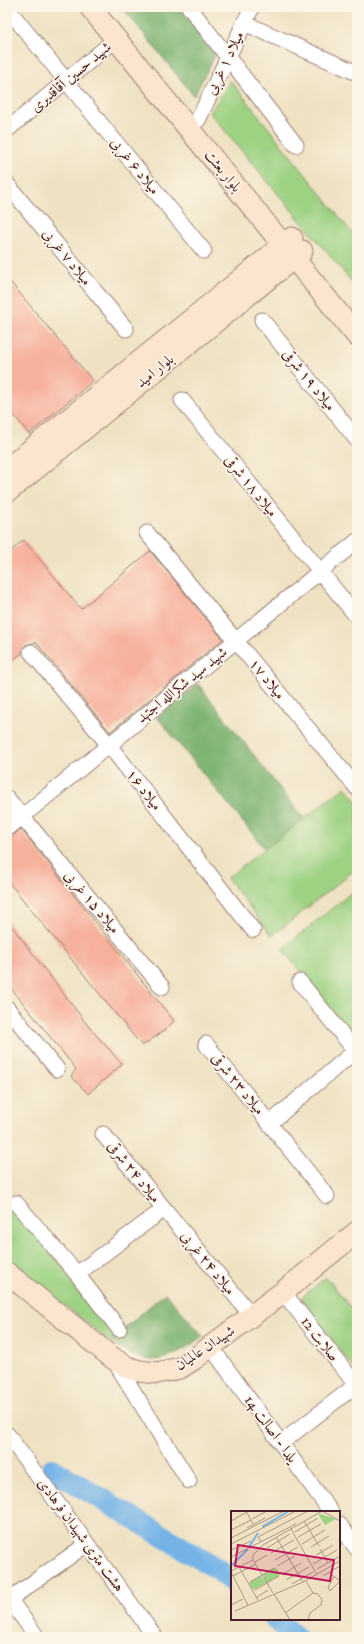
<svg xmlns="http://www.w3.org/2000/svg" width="364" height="1644" font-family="'IM FELL DW Pica',Amiri,serif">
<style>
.green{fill:#9dd283;stroke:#747857}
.forest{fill:#7eb471;stroke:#646a4e}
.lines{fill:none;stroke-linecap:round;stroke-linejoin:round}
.river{stroke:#74b3e7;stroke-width:22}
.building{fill:#f6b09c}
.street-casing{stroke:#9c8077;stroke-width:17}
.secondary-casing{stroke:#9c8077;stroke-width:23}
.street{stroke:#fff;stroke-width:15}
.secondary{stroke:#fbe5cf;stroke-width:21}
.labels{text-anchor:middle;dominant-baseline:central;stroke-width:3.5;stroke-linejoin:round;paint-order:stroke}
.street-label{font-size:15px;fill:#4a1f2b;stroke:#fcf5e5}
.inset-river{fill:none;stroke:#74b3e7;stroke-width:2}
.inset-road{fill:none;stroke:#ad9486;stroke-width:1}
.view{fill:#c2185b;fill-opacity:0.15;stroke:#c2185b;stroke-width:2}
.inset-edge{fill:none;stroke:#4a1f2b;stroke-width:2}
</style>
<rect width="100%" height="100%" fill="#fcf5e5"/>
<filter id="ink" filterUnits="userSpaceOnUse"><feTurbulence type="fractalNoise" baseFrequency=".025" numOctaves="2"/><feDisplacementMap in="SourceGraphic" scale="8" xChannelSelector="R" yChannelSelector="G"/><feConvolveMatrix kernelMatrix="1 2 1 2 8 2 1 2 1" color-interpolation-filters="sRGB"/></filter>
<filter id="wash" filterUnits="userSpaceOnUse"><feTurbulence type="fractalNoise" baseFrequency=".012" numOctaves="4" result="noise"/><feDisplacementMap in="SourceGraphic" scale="16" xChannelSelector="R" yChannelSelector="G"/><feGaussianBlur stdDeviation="0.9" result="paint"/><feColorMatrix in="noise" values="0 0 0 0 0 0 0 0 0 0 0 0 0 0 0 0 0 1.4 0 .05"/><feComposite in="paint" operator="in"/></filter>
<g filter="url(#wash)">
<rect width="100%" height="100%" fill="#efe2c3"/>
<g class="green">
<path d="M230 80 357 239V288L210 113Z"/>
<path d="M345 787 357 801V868L272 936 227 878Z"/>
<path d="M357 888V1043L282 949Z"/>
<path d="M7 1198 117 1334 110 1341 7 1260Z"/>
<path d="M326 1277 357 1315V1373L301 1298Z"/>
</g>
<g class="forest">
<path d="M122 7H179L215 55 194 96Z"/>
<path d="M198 684 304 819 265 849 157 717Z"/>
<path d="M165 1293 203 1336C167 1362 148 1371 110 1341Z"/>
</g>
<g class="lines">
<g class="river">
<path d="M52 1469 219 1570 232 1581"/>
<path d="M275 1619 296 1637"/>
</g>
</g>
<g id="blocks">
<g class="building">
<path d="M7 278 93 381 29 434 7 407Z"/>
<path d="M24 540 81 609 150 551 223 639 110 732 36 642 26 645 22 653 7 665V554Z"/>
<path d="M21 829 174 1021 165 1030 142 1046 7 880V838L12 836Z"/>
<path d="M7 920 89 1027 122 1064 88 1094 71 1076 76 1069 7 983Z"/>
</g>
</g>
</g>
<g filter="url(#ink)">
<use href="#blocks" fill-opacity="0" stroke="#9c8077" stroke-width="1"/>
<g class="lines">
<g class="street-casing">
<g id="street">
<path d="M189 7 296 145"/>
<path d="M7 8 204 251"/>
<path d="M244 23 357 73"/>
<path d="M198 120 252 7"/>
<path d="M7 130 116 39"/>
<path d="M7 184 126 329"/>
<path d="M262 320 357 440"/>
<path d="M182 400 357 617"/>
<path d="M147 533 357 788"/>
<path d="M31 652 109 745 253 930"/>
<path d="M7 798 162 987"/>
<path d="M7 829 357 541"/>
<path d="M300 982 357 1053"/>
<path d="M7 1008 57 1069"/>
<path d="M206 1044 327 1196"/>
<path d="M270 1123 355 1051"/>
<path d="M103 1134 252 1316"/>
<path d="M16 1203 77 1274 119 1329"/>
<path d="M77 1274 164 1209"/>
<path d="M283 1292 357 1386"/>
<path d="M211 1347 331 1512"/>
<path d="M115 1362 189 1481"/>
<path d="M7 1434 155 1637"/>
<path d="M281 1443 356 1385"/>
<path d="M339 1524 357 1549"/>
<path d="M7 1596 37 1637"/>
<path d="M10 1599 87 1544"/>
</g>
</g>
<g class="secondary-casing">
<g id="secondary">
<path d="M90 7 357 336"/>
<path d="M7 469 292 238"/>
<path d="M7 492 302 251"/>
<path d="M7 1273 114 1359 127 1367 139 1371 157 1373 180 1368 194 1359 283 1292 357 1232"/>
</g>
</g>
<use href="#street" class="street"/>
<use href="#secondary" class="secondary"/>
</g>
</g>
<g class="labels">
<g class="street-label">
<text transform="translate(225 63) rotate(-64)">میلاد ۱ غربی</text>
<text transform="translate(71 77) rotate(-40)">شهید حسین آقاقدیری</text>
<text transform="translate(135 166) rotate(51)">میلاد ۶ غربی</text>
<text transform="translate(223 171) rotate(51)">بلوار بعثت</text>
<text transform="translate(67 257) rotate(51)">میلاد ۷ غربی</text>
<text transform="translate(155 371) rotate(-39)">بلوار امید</text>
<text transform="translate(309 380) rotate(51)">میلاد ۱۹ شرقی</text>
<text transform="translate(251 486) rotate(51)">میلاد ۱۸ شرقی</text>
<text transform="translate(267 679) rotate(51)">میلاد ۱۷</text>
<text transform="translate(182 685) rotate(-39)">شهید سید شکرالله اجتهد</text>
<text transform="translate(144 790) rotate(52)">میلاد ۱۶</text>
<text transform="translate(92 902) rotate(50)">میلاد ۱۵ غربی</text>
<text transform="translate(238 1084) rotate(51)">میلاد ۲۳ شرقی</text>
<text transform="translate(134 1172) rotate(51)">میلاد ۲۴ شرقی</text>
<text transform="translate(208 1263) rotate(51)">میلاد ۲۴ غربی</text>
<text transform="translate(320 1339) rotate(52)">صلابت 12</text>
<text transform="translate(205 1348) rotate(-34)">شهیدان عالمیان</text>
<text transform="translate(271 1429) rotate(54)">یلدا - اصالت 14</text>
<text transform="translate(81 1535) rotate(54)">هشت متری شهیدان فرهادی</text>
</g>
</g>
<g transform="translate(231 1511)">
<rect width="109" height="109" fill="#efe2c3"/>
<path d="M87 3H89L105 8 94 14ZM45 56 49 64 36 72 32 64ZM30 65 35 72 22 79 18 72Z" fill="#9dd283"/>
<path class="inset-river" d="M31 16 58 0M18 36 27 22M0 55 17 38"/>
<path class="inset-road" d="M15 0 22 13M91 0 109 10M21 8 36 0M0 10 16 1M73 10 88 35M16 17 34 7M60 18 86 64M0 19 20 9M64 21 87 7M45 26 72 71M67 26 90 13M0 27 53 0M30 31 27 26 77 0M0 33 65 0M71 33 94 19M80 36 98 25M36 37 59 23M89 38 97 52M0 39 20 30M40 42 63 29M85 44 102 34M0 46 65 13M44 49 67 36M24 51 36 44M82 53 106 39M46 55 64 45M8 56 27 89M86 58 109 45M0 60 22 49M0 61 17 94M97 61 109 70M51 64 70 52M2 65 25 53M92 65 109 55M103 66 97 76 99 80 109 70M55 69 78 56M19 71 43 57M61 73 82 61M24 79 48 65M42 82 22 49V44L32 34 91 0M43 83 59 109M26 86 37 79M0 94 12 88M4 100 72 71 109 50M54 102 82 82 75 70M77 109 79 102 90 94 91 89 87 83 82 82"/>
<path class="view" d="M7 34 103 49 99 70 4 55Z"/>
<rect width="109" height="109" class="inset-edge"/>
</g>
<rect width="364" height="1644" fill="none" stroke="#fcf5e5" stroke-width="24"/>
</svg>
